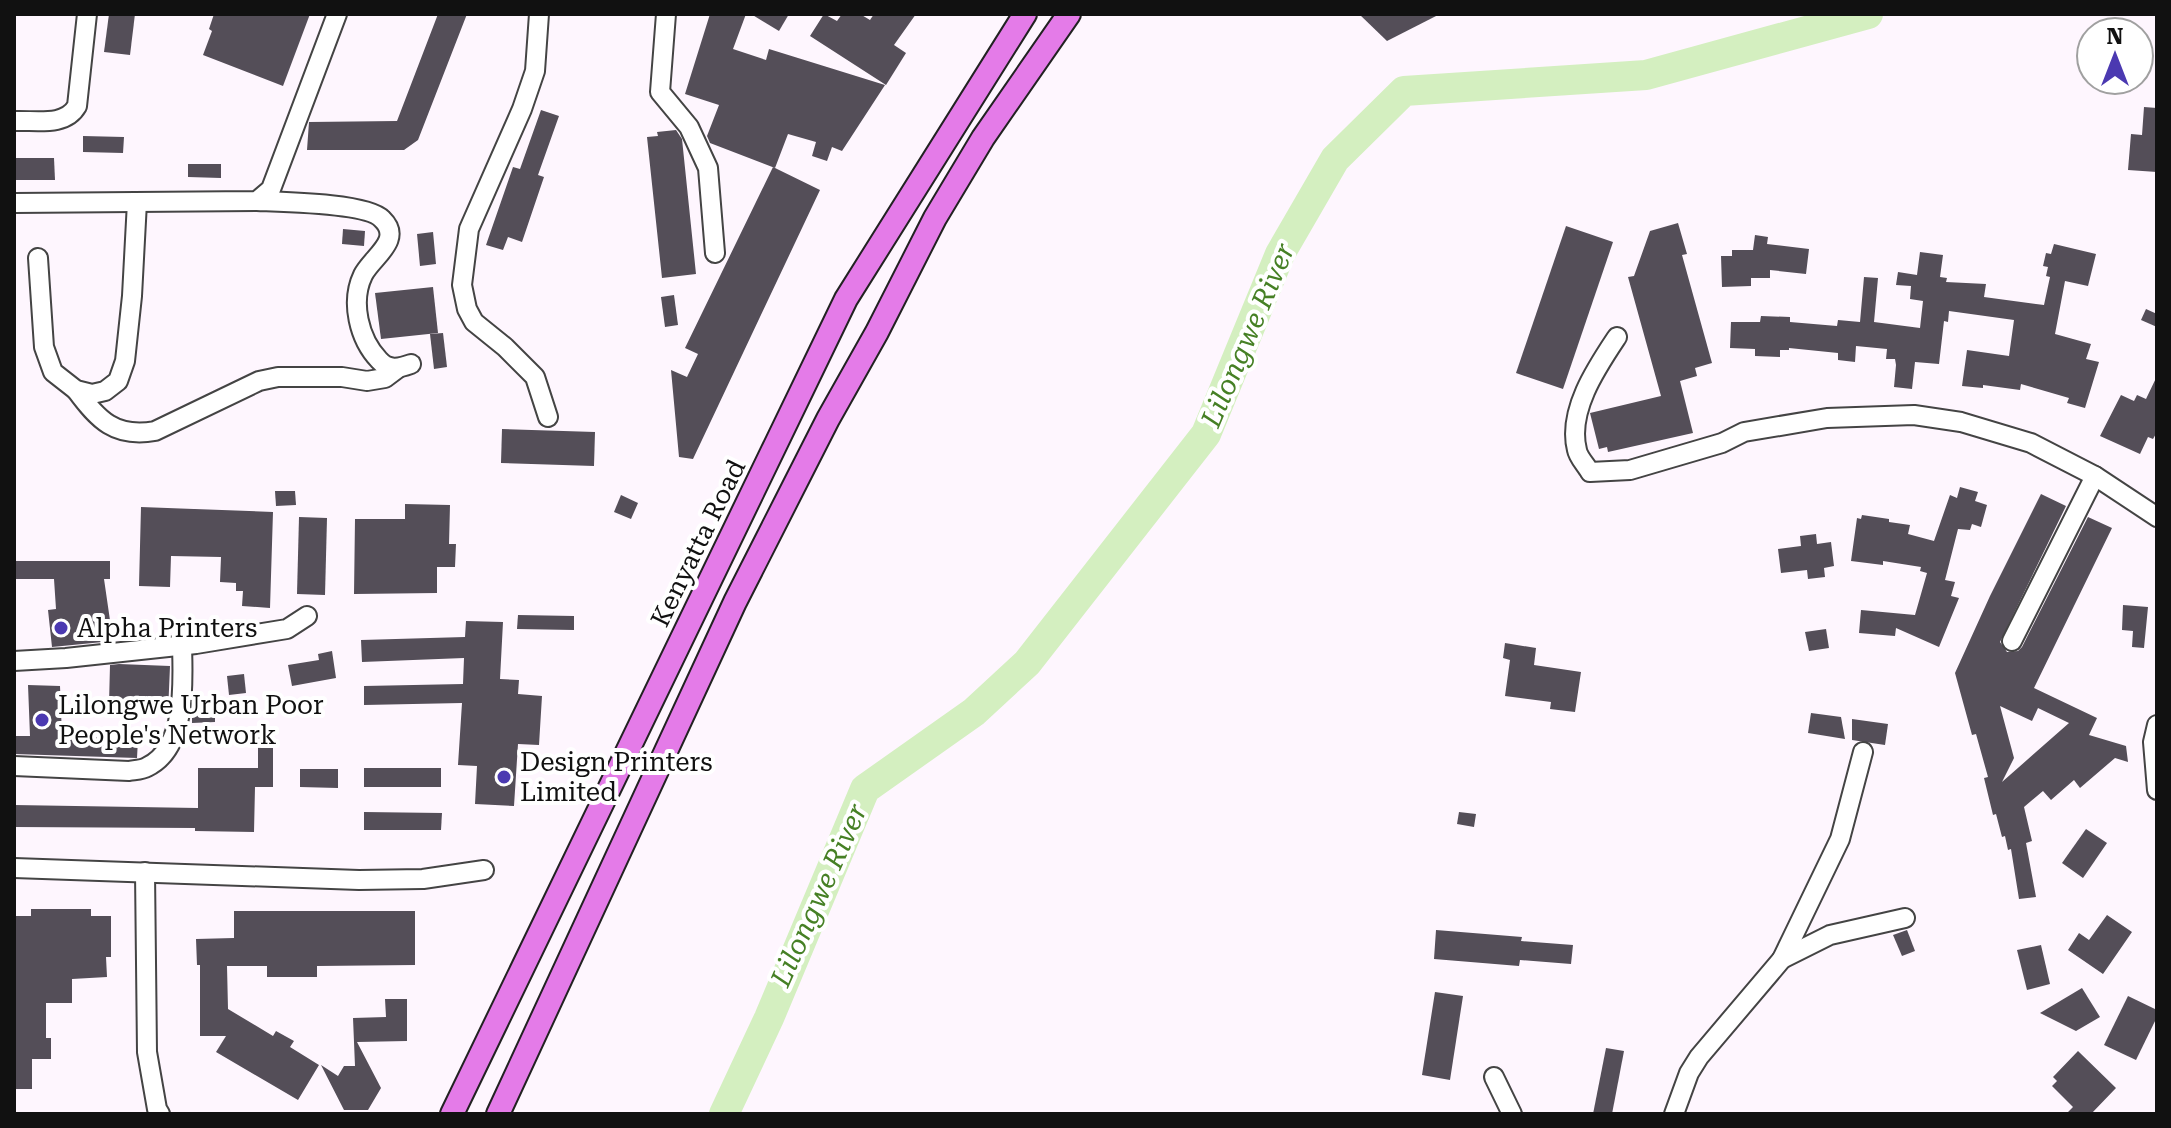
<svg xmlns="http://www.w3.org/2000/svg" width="2171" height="1128" font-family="'Roboto Serif',serif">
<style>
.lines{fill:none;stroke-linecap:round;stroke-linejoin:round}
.river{stroke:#d4efc0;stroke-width:30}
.building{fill:#544e58;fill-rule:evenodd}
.minor-casing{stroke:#444;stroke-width:22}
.major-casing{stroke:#222;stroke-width:26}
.minor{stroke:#fff;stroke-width:18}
.major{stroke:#e47be8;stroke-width:22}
.poi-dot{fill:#4b39b1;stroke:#fff;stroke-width:3}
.labels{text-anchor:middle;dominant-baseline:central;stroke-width:8;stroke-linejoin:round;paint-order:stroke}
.street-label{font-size:26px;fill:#111;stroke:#fff}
.poi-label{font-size:26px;fill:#111;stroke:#fff;text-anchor:start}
.water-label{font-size:28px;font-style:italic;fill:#468025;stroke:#fff}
</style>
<rect width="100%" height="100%" fill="#fef6fe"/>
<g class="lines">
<path class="river" d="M724 1114 769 1018 865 789 974 712 1027 663 1206 434 1280 254 1335 159 1404 91 1646 75 1868 14"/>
</g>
<g class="building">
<path d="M109 14H135L130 55 104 52Z"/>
<path d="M214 14H310L283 86 203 55 212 31 209 29Z"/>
<path d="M438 14H467L418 140 404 150H307L309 122 397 121Z"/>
<path d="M710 14H746L733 49 766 60 769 49 885 85 842 151 832 147 827 161 812 156 816 142 788 134 775 168 710 143 707 136 719 105 685 94Z"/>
<path d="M751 14H789L779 31Z"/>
<path d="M824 14 837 21 842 14H860L870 20 874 14H916L894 45 906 53 886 85 810 36Z"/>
<path d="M1359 14H1440L1387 41Z"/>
<path d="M2144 107 2157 108V172L2128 170 2131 134 2142 135Z"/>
<path d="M541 110 559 116 538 175 544 177 522 242 508 237 503 250 486 245 513 167 520 169Z"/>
<path d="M676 130 682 139 696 274 662 278 647 137 658 136 657 132Z"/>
<path d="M83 136 124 137 123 153 83 152Z"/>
<path d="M14 158H54L55 180H14Z"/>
<path d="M188 164H221V178L188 177Z"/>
<path d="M773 167 820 190 693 459 679 457 671 370 687 377 698 354 685 348Z"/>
<path d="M1678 223 1687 254 1682 255 1712 363 1695 368 1697 376 1680 381 1693 433 1608 452 1607 447 1599 449 1590 413 1661 396 1628 277 1634 276 1650 231Z"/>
<path d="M1566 226 1613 242 1563 389 1516 373Z"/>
<path d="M343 229 365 231 364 246 342 244Z"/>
<path d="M433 232 436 264 420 266 417 234Z"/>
<path d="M1755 235 1768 237 1767 244 1809 249 1806 274 1770 270V278H1751V286L1722 287 1721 256H1732V250H1753Z"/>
<path d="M2054 244 2096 254 2088 286 2065 281 2055 334 2091 344 2086 359 2099 362 2085 408 2067 403 2069 398 2021 384 2020 390 1983 385V388L1962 386 1967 350 2009 356 2014 320 1949 311 1948 322 1944 321 1939 364 1915 362 1912 389 1894 387 1896 365 1895 359H1886L1887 349 1856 346 1855 362 1838 360V353L1789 348V350H1780V357L1755 356V349L1730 348 1731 322H1760L1761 316 1790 317V322L1837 326 1838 320 1860 322 1864 277 1878 278 1874 322 1920 328 1923 301 1910 299 1911 286 1896 285 1898 272 1917 275 1920 252 1943 255 1940 277 1947 278 1946 282 1986 284 1984 297 2044 305 2050 277 2046 276 2048 267 2043 266 2046 253 2051 254Z"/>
<path d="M433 287 438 333 381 339 375 293Z"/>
<path d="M674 295 678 325 665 327 661 297Z"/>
<path d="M2146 309 2157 314V327L2141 320Z"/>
<path d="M443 333 447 367 434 369 430 334Z"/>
<path d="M2157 376V432L2153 439 2148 437 2140 454 2100 436 2121 395 2134 401 2137 395 2146 399Z"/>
<path d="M502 429 595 432 594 466 501 463Z"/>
<path d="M1960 487 1978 492 1975 501 1987 505 1981 527 1972 524 1970 530 1958 529 1945 580 1955 582 1951 596 1959 598 1939 647 1896 628 1895 636 1859 633 1861 610 1915 615 1927 573 1920 571 1921 567 1883 561V565L1851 561 1857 518 1861 519 1862 515 1889 519V522L1910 525 1908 534 1934 541 1950 495 1957 498Z"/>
<path d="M275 491H295L296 505 276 506Z"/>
<path d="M2041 494 2066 506 2000 642 2007 652 2018 651 2022 647 2088 517 2112 528 2034 688 2097 718 2089 735 2126 746 2128 762 2115 758 2080 788 2074 780 2051 800 2043 791 2024 807 2032 841 2026 843 2036 897 2019 899 2011 849 2008 850 2005 836 2002 837 1996 814 1993 815 1984 778 1988 777 1976 734 1972 735 1955 673 1990 596ZM2000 706 2032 721 2038 708 2069 723 2002 782 2014 758Z"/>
<path d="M621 495 638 503 631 519 614 512Z"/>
<path d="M405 504 450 505 449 544H456L455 567H437V593L354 594 355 519H405Z"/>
<path d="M141 507 273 512 270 608 242 606 243 591H236V583L220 582 221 557 171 556 170 587 139 586Z"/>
<path d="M299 517 327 518 325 595 297 594Z"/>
<path d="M1816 534 1817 544 1831 542 1834 566 1824 568 1825 577 1808 579 1807 570 1781 573 1778 549 1801 546 1800 536Z"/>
<path d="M14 561H110V579H104L113 641 52 647 48 610 56 609 54 579H14Z"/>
<path d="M2123 605 2148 607 2144 648 2132 647 2133 631 2122 630Z"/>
<path d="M518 615 574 616V630L517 629Z"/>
<path d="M466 621 503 622 500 679 519 680 518 694 542 696 539 745 518 744 514 806 475 804 477 766 458 765 462 703 364 705V686L463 684 464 658 362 662 361 640 465 637Z"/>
<path d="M1826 629 1829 648 1809 651 1805 632Z"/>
<path d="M1505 643 1536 648 1534 665 1581 672 1575 712 1550 709 1551 702 1505 696 1510 660 1503 658Z"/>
<path d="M332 651 336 678 292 686 288 665 319 660 318 654Z"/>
<path d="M119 664 170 666 168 713 151 712V705L109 704 110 665Z"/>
<path d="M244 674 246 693 229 695 227 676Z"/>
<path d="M28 685 60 686 62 736 138 739 137 758 14 754V736H30Z"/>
<path d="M192 709H215V722L192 723Z"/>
<path d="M1811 713 1841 717 1845 739 1808 733Z"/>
<path d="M1852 719 1888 724 1885 745 1852 740Z"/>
<path d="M258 737 273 738V787H255L254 832 195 831V828L14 827V805L198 808V768H258Z"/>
<rect x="364" y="768" width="77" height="19"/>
<path d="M300 769H338V788L300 787Z"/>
<path d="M364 812 442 813 441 830H364Z"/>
<path d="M1459 812 1476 814 1474 827 1457 824Z"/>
<path d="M2086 829 2107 843 2083 878 2062 863Z"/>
<path d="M31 909H91V916H111V957H106L107 977 72 979V1003H46V1038H51V1059H32V1089H14V916H31Z"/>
<path d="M234 911H415V965L317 966V977H267V966H227L228 1009 273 1036 276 1031 294 1041 290 1047 319 1065 298 1100 216 1052 226 1036H200V965H197L196 939 234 938Z"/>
<path d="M2107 915 2132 932 2103 974 2068 950 2079 933 2089 940Z"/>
<path d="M1436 930 1522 937 1521 941 1573 945 1571 964 1520 960 1519 966 1434 959Z"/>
<path d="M1907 930 1915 951 1902 956 1893 935Z"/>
<path d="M2041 945 2050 984 2027 990 2017 950Z"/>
<path d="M2082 988 2100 1017 2076 1031 2040 1013Z"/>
<path d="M1435 992 1463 996 1450 1080 1422 1075Z"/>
<path d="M2128 996 2157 1010V1017L2136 1060 2104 1045Z"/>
<path d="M385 999H407V1041L357 1042 381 1088 368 1110H344L321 1065 338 1076 344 1066H355L353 1018 386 1017Z"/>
<path d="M1606 1048 1624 1051 1612 1114H1593Z"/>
<path d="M2078 1051 2116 1088 2091 1114H2066L2073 1107 2052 1086 2057 1081 2053 1077Z"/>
</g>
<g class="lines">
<g class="minor-casing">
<g id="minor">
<path d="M539 14 535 71 522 109 469 229 462 285 467 309 474 322 505 347 535 377 548 417"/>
<path d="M666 14 660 92 689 127 708 168 715 253"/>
<path d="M14 121C36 120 65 127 77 106L87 14"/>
<path d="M257 201C281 202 367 203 382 219 404 240 372 257 363 275 350 302 359 339 379 360 388 371 400 368 411 364"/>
<path d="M14 203 257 201 271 189 337 14"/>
<path d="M38 258 44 347 53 372 76 390 92 394 105 391 118 381 125 361 132 296 137 202"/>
<path d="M1617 337C1597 367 1567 411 1577 450 1578 457 1586 465 1590 472L1630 470 1722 443 1744 432 1827 418 1914 415 1961 422 2031 443 2095 476 2157 517"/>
<path d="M76 390C98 420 115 438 155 431L259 381 278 377H342L367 381 385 378 397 369"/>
<path d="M2012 641 2095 476"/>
<path d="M14 661 66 658 196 644 287 629 307 616"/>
<path d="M2157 725 2153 742 2157 790"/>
<path d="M14 766 129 771C134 770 142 770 147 767 187 748 183 682 182 646"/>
<path d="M14 868 359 880 423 879 484 870"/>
<path d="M145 872 147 1052 157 1109 160 1114"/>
<path d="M1782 959 1840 839 1863 752"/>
<path d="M1494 1077 1512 1114"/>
<path d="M1674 1114 1689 1073 1699 1057 1782 959 1830 935 1905 918"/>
</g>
</g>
<g class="major-casing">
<g id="major">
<path d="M452 1114 846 299 1025 14"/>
<path d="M498 1114 735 602 828 419 877 332 935 218 983 138 1069 14"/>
</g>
</g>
<use href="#minor" class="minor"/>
<use href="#major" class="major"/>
</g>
<g class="poi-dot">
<circle cx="61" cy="628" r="8"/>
<circle cx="42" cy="720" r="8"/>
<circle cx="504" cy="777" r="8"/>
</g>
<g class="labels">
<g class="street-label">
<text transform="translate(698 543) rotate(-64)">Kenyatta Road</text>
</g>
<g class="poi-label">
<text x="77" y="628">Alpha Printers</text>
<text x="58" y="705">Lilongwe Urban Poor<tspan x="58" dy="30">People's Network</tspan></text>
<text x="520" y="762">Design Printers<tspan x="520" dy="30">Limited</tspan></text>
</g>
<g class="water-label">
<text transform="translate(1248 335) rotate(-67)">Lilongwe River</text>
<text transform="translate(819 895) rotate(-66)">Lilongwe River</text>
</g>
</g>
<rect width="2171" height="1128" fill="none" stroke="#111111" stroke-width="32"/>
<g transform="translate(2115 56)"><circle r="38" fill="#ffffff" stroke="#a0a0a0" stroke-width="2"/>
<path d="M0-6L14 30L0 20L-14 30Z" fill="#4b39b1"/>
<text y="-12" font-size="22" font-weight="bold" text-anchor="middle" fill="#111111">N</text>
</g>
</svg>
